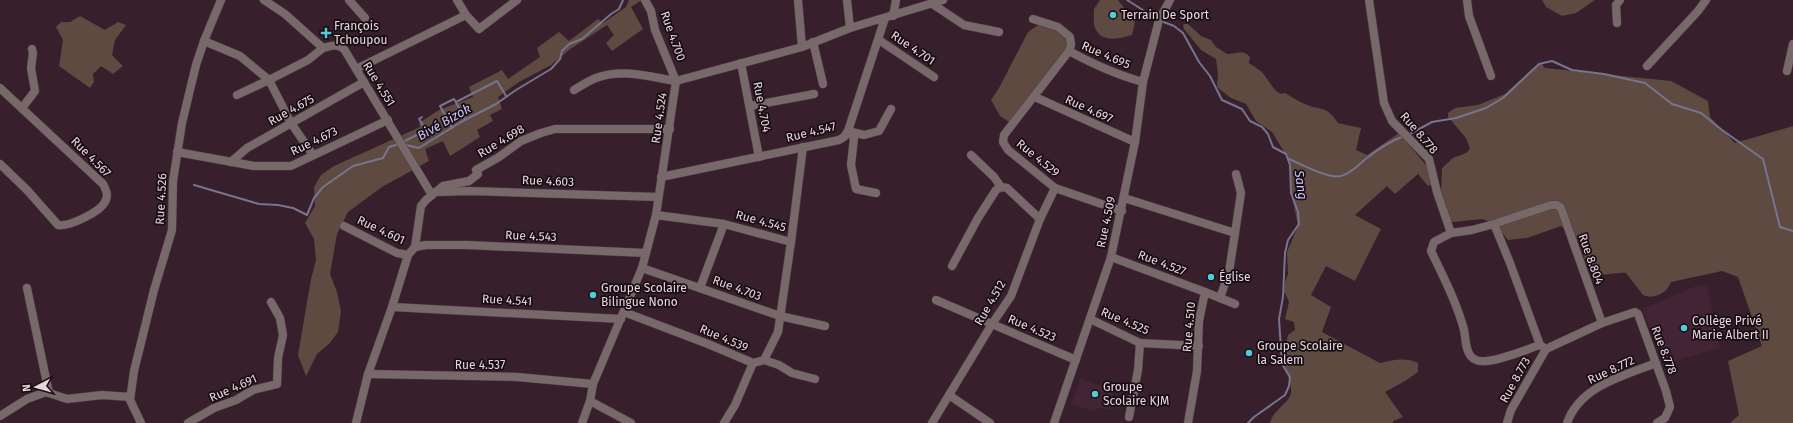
<svg xmlns="http://www.w3.org/2000/svg" width="1793" height="423" font-family="'Fira Sans',sans-serif">
<style>
.built{fill:#432435}
.green{fill:#5e4a41}
.lines{fill:none;stroke-linecap:round;stroke-linejoin:round}
.stream{stroke:#77748f;stroke-width:2}
.minor-casing{stroke:#533c48;stroke-width:9}
.minor{stroke:#776869;stroke-width:8}
.poi-dot{fill:#52cbd7;stroke:#180d13;stroke-width:1.5}
.labels{text-anchor:middle;dominant-baseline:central;stroke-width:3.5;stroke-linejoin:round;paint-order:stroke}
.poi-label{font-size:12px;fill:#e7d6de;stroke:#180d13;text-anchor:start}
.street-label{font-size:12px;fill:#e7d6de;stroke:#180d13}
.water-label{font-size:13px;font-style:italic;fill:#cac5f9;stroke:#180d13}
</style>
<rect width="100%" height="100%" fill="#371f2c"/>
<g class="built">
<path d="M1707 285 1720 348 1665 364 1642 309 1696 286Z"/>
<path d="M1080 379 1104 387 1111 388 1112 386 1115 387 1110 410 1097 408 1095 411 1071 405Z"/>
</g>
<g class="green">
<path d="M629 0H642L631 7 643 29 612 51 606 43 614 35 607 25 569 50 551 65 519 82 498 97 502 109 490 115 493 121 477 130 480 137 450 156 443 141 425 149 429 161 382 187 348 212 337 234 330 274 337 292 341 311 338 332 329 344 317 354 306 376 298 355 311 279 316 260 314 239 305 223 315 206 314 187 321 175 334 166 420 127 419 123 439 110 473 97 469 87 502 70 508 79 540 57 537 48 559 32 569 41 598 19 603 23 626 7Z"/>
<path d="M1100 0H1118L1135 22 1132 35C1120 39 1101 43 1095 28 1093 22 1094 14 1094 9Z"/>
<path d="M1542 0H1595L1576 13 1562 16 1546 7Z"/>
<path d="M80 16 105 30 118 22 126 25 115 40 112 55 123 66 113 74 101 66 93 74 94 82 90 88 59 66 63 40 56 27 61 22H70Z"/>
<path d="M1184 24H1188L1201 36 1211 40 1216 47 1227 54C1236 55 1242 48 1250 57L1249 63 1262 72 1275 90 1281 94 1285 93C1293 98 1301 103 1310 106 1325 110 1329 109 1338 123L1361 128 1356 150 1367 155 1399 133 1426 165 1433 184 1428 186 1418 174 1395 194 1387 186 1355 215 1381 229 1355 281 1326 266 1311 295 1331 307 1322 332 1380 363C1393 360 1406 357 1418 363V372L1405 381 1385 392 1403 417 1393 421V423H1270C1273 410 1290 402 1291 393 1292 384 1287 375 1285 366 1284 356 1286 345 1288 335L1295 330 1294 322 1285 319 1289 302 1284 291 1285 282 1288 274 1287 252 1298 226 1292 196 1289 160 1272 132 1256 121 1246 104 1231 98 1218 88 1217 84 1218 75 1216 59 1201 50 1184 29 1183 25Z"/>
<path d="M1038 25C1051 28 1063 31 1068 44L1060 58 1009 122 1000 116 991 100 999 88 1028 32Z"/>
<path d="M1541 63 1545 68 1671 81 1708 101 1710 117 1735 143 1793 126V423H1730L1739 415 1728 361 1762 346 1738 277 1722 271 1671 282C1667 293 1654 300 1643 295L1626 273C1617 272 1602 277 1594 273 1583 267 1584 246 1576 237 1573 232 1565 230 1561 226L1527 238 1508 240 1494 223 1482 219 1453 222 1446 217 1441 195 1442 168 1453 158 1466 153 1470 149 1466 138 1448 117V113L1455 108 1478 105 1505 94 1531 70Z"/>
</g>
<g class="lines">
<g class="stream">
<path d="M1127 0 1157 19"/>
<path d="M1161 21 1174 26 1183 33 1199 62 1210 76 1222 100 1242 109 1250 121 1262 127 1268 134 1273 147 1286 154 1290 165 1291 193 1298 212 1299 224 1288 240 1285 253 1283 297 1279 319 1282 364 1290 377 1289 386 1285 395 1254 417 1248 423"/>
<path d="M456 102 497 81 506 96"/>
<path d="M452 128 440 106 454 99 465 118"/>
<path d="M1408 135 1432 122 1456 118 1486 108 1503 98 1539 64 1552 61 1572 70 1604 74 1645 83 1672 104 1701 113 1722 130 1763 159 1780 227 1793 231"/>
<path d="M405 141 426 130 419 119 422 117"/>
<path d="M406 145 419 148 461 122 496 104 516 90 551 69 560 59 562 51 569 44 582 39 611 14 619 9 623 0"/>
<path d="M1289 159C1301 164 1328 179 1341 176 1352 173 1359 164 1367 158 1378 149 1391 141 1404 136"/>
<path d="M194 185 259 204 278 205 293 208 307 215 314 198 323 187 353 166 383 158 389 147 399 144"/>
</g>
<g class="minor-casing">
<g id="minor">
<path d="M264 0 285 14 323 48C331 46 337 43 344 49L432 195"/>
<path d="M349 0 365 18"/>
<path d="M457 0 466 15 479 29 517 0"/>
<path d="M798 0 802 47"/>
<path d="M847 0 850 28"/>
<path d="M1369 0 1384 103 1392 121 1429 159 1437 192 1451 233 1472 230 1494 224 1510 263 1540 345"/>
<path d="M1467 0 1469 16 1491 76"/>
<path d="M931 3 964 25 999 32"/>
<path d="M893 16 896 0"/>
<path d="M1033 19 1058 27 1070 37 1071 45 1069 51C1093 64 1117 75 1143 82"/>
<path d="M1617 23 1616 5 1620 0"/>
<path d="M879 40 934 77"/>
<path d="M204 41 240 56 269 80 308 60 323 48"/>
<path d="M813 42 823 84"/>
<path d="M1069 51 1004 135 1003 142 1008 150 1055 188 1122 211"/>
<path d="M741 63 759 157"/>
<path d="M1647 66 1698 11 1706 0"/>
<path d="M356 69 466 15"/>
<path d="M1787 71 1793 44"/>
<path d="M0 88 103 184C106 190 109 195 105 202 100 212 69 227 58 225L27 190 0 164"/>
<path d="M574 90C581 86 588 81 596 78 621 68 650 77 676 81L655 30 651 11 645 0"/>
<path d="M237 95 269 80 291 123 313 155"/>
<path d="M1035 97 1135 142"/>
<path d="M750 106 814 94"/>
<path d="M22 108 35 91 31 68 33 53 32 49"/>
<path d="M177 152 254 166H291L388 120"/>
<path d="M971 155 994 177 1001 187 1007 188 1040 219"/>
<path d="M231 162 247 148 364 82"/>
<path d="M661 177 839 140 844 137 848 131 885 18"/>
<path d="M436 192 469 191 658 197"/>
<path d="M876 193 856 189 851 165 854 138 848 131 864 135 879 131 891 109"/>
<path d="M1124 198 1235 233 1241 193 1236 174"/>
<path d="M656 215 724 224 791 242 803 147"/>
<path d="M1494 224 1551 205H1557L1561 208 1602 323"/>
<path d="M344 226 397 253 408 255"/>
<path d="M1451 233 1434 242 1431 251C1443 276 1457 303 1464 330 1466 339 1465 356 1476 360 1488 366 1527 349 1540 345L1546 349 1602 323 1635 312 1638 314 1666 391 1670 407 1665 418 1657 423"/>
<path d="M415 247 426 245H467L646 253"/>
<path d="M1111 257 1205 292"/>
<path d="M952 266 978 218 996 190 1001 187"/>
<path d="M642 268 780 316 825 326"/>
<path d="M27 288 49 393"/>
<path d="M700 288 724 224"/>
<path d="M1220 298 1235 304"/>
<path d="M936 300 1076 360"/>
<path d="M392 307 621 319"/>
<path d="M624 312 708 344 753 363 735 405 724 423"/>
<path d="M1090 319 1140 343 1199 346"/>
<path d="M764 360 779 365 792 373 815 379"/>
<path d="M753 363 764 360 778 332 791 242"/>
<path d="M368 374 517 377 593 384"/>
<path d="M949 395 990 423"/>
<path d="M590 401 631 423"/>
<path d="M0 416 27 399 46 392 67 399 102 395 130 397"/>
<path d="M1129 417 1138 370 1140 343"/>
<path d="M141 423 130 400 134 371 154 290 172 230 173 181 182 123 196 65 204 41 221 0"/>
<path d="M188 423 214 408 236 400 253 390 277 384 278 358 283 335 280 318 271 302"/>
<path d="M356 423 368 374 392 307 408 255 415 247 421 206 426 200 443 186 469 181 478 174 476 170 499 157 521 141 541 133 555 129H670"/>
<path d="M582 423 590 401 593 384 642 268 656 215 676 81 802 47 850 28 943 0"/>
<path d="M932 423 992 324 1011 296 1040 219 1055 188"/>
<path d="M1054 423 1111 257 1135 142 1143 82 1159 20 1170 0"/>
<path d="M1188 423 1197 371 1199 321 1205 292 1220 298 1229 272 1235 233"/>
<path d="M1507 423 1511 410 1546 349"/>
<path d="M1567 423C1580 386 1623 376 1656 363"/>
</g>
</g>
<use href="#minor" class="minor"/>
</g>
<g class="poi-dot">
<circle cx="1113" cy="15" r="4"/>
<path d="M324 27h4v4h4v4h-4v4h-4v-4h-4v-4h4z"/>
<circle cx="1211" cy="277" r="4"/>
<circle cx="593" cy="295" r="4"/>
<circle cx="1684" cy="328" r="4"/>
<circle cx="1249" cy="353" r="4"/>
<circle cx="1095" cy="394" r="4"/>
</g>
<g class="labels">
<g class="poi-label">
<text x="1121" y="15">Terrain De Sport</text>
<text x="334" y="26">François<tspan x="334" dy="14">Tchoupou</tspan></text>
<text x="1219" y="277">Église</text>
<text x="601" y="288">Groupe Scolaire<tspan x="601" dy="14">Bilingue Nono</tspan></text>
<text x="1692" y="321">Collège Privé<tspan x="1692" dy="14">Marie Albert II</tspan></text>
<text x="1257" y="346">Groupe Scolaire<tspan x="1257" dy="14">la Salem</tspan></text>
<text x="1103" y="387">Groupe<tspan x="1103" dy="14">Scolaire KJM</tspan></text>
</g>
<g class="street-label">
<text transform="translate(673 36) rotate(70)">Rue 4.700</text>
<text transform="translate(913 48) rotate(34)">Rue 4.701</text>
<text transform="translate(1106 55) rotate(23)">Rue 4.695</text>
<text transform="translate(379 84) rotate(58)">Rue 4.551</text>
<text transform="translate(762 107) rotate(79)">Rue 4.704</text>
<text transform="translate(1089 109) rotate(24)">Rue 4.697</text>
<text transform="translate(291 110) rotate(-29)">Rue 4.675</text>
<text transform="translate(659 118) rotate(-82)">Rue 4.524</text>
<text transform="translate(811 132) rotate(-14)">Rue 4.547</text>
<text transform="translate(1419 133) rotate(49)">Rue 8.778</text>
<text transform="translate(314 141) rotate(-26)">Rue 4.673</text>
<text transform="translate(501 141) rotate(-31)">Rue 4.698</text>
<text transform="translate(91 157) rotate(45)">Rue 4.567</text>
<text transform="translate(1038 158) rotate(39)">Rue 4.529</text>
<text transform="translate(548 181) rotate(2)">Rue 4.603</text>
<text transform="translate(161 199) rotate(-87)">Rue 4.526</text>
<text transform="translate(761 221) rotate(15)">Rue 4.545</text>
<text transform="translate(1106 222) rotate(-78)">Rue 4.509</text>
<text transform="translate(381 230) rotate(25)">Rue 4.601</text>
<text transform="translate(531 236) rotate(2)">Rue 4.543</text>
<text transform="translate(1591 259) rotate(70)">Rue 8.804</text>
<text transform="translate(1162 263) rotate(21)">Rue 4.527</text>
<text transform="translate(737 288) rotate(20)">Rue 4.703</text>
<text transform="translate(507 300) rotate(3)">Rue 4.541</text>
<text transform="translate(990 303) rotate(-60)">Rue 4.512</text>
<text transform="translate(1125 321) rotate(23)">Rue 4.525</text>
<text transform="translate(1189 327) rotate(-85)">Rue 4.510</text>
<text transform="translate(1032 328) rotate(23)">Rue 4.523</text>
<text transform="translate(724 338) rotate(23)">Rue 4.539</text>
<text transform="translate(1664 350) rotate(69)">Rue 8.778</text>
<text x="480" y="365">Rue 4.537</text>
<text transform="translate(1611 370) rotate(-25)">Rue 8.772</text>
<text transform="translate(1515 380) rotate(-61)">Rue 8.773</text>
<text transform="translate(233 388) rotate(-24)">Rue 4.691</text>
</g>
<g class="water-label">
<text transform="translate(444 122) rotate(-30)">Bivé Bizok</text>
<text transform="translate(1301 185) rotate(82)">Sang</text>
</g>
</g>
<g transform="translate(36 387) rotate(264)" stroke="#180d13" stroke-width="3" paint-order="stroke">
<path d="M0-3L7 15L0 10L-7 15Z" fill="#e7d6de"/>
<text y="-6" font-size="11" font-weight="bold" text-anchor="middle" fill="#e7d6de">N</text>
</g>
</svg>
